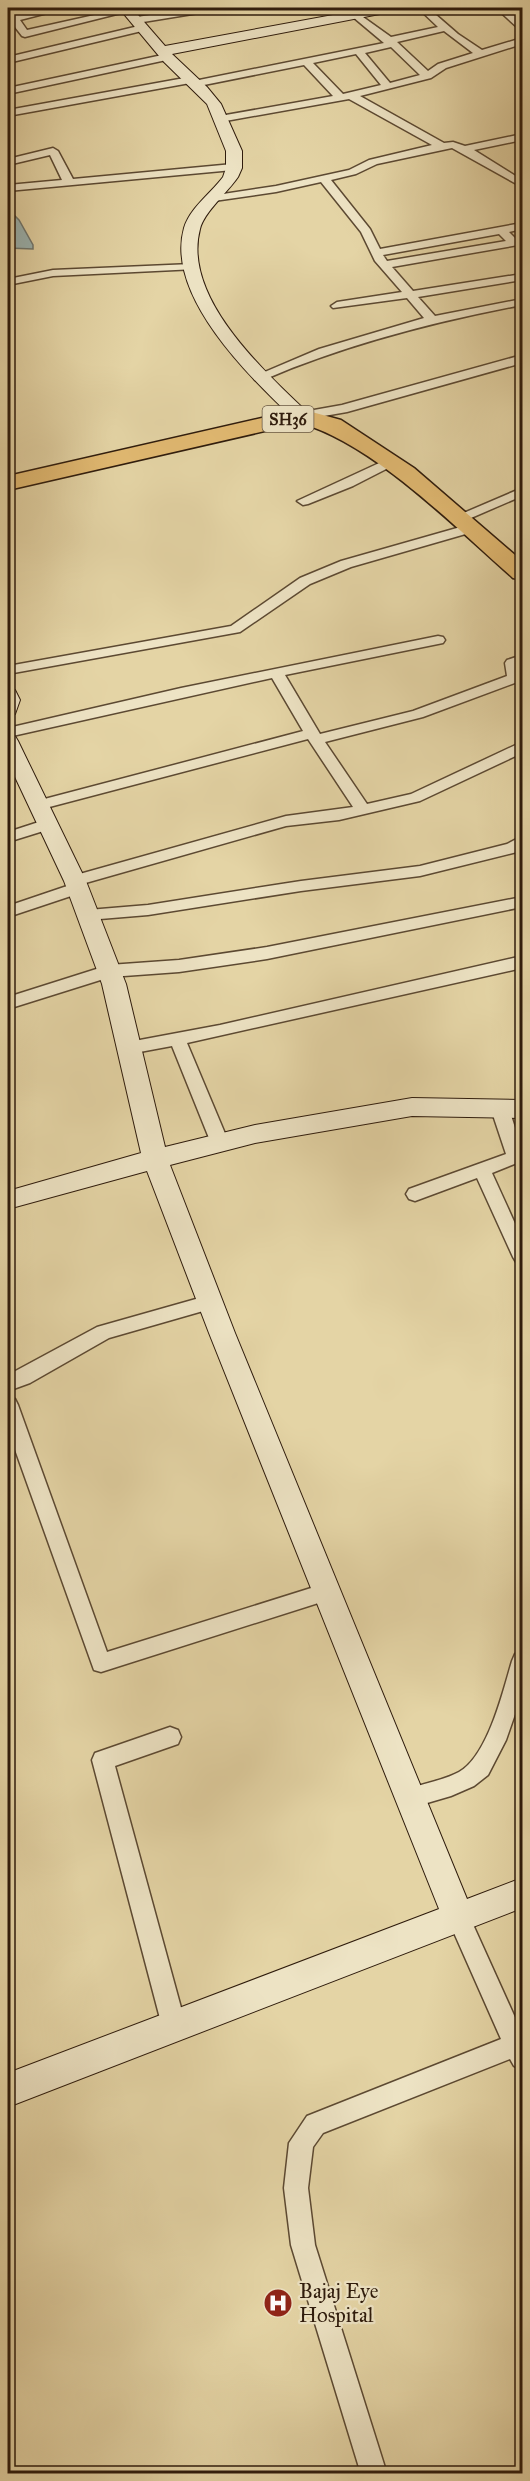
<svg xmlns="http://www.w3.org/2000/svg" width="530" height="2481" font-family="'IM FELL Great Primer',serif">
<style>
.water{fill:#9bb5b3;stroke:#6f7770;stroke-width:1.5}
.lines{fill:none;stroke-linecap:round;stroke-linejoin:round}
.street-casing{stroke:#5c4932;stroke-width:3}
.secondary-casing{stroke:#2e1b0c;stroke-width:2}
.highway-casing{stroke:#2e1b0c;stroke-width:3}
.street{fill:#ede3c4;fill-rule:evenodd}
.secondary{fill:#ede3c4;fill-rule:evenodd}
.highway{fill:#e2ba72;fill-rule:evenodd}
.labels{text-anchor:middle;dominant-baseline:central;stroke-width:4.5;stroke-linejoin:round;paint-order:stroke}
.shield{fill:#ede3c4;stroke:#675743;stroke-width:1.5}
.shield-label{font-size:16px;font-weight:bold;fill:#2e1b0c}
.near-poi-label{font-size:21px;fill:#2e1b0c;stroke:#ede3c4;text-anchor:start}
</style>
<rect width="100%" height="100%" fill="#e4d4a5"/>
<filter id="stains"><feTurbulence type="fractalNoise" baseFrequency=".00333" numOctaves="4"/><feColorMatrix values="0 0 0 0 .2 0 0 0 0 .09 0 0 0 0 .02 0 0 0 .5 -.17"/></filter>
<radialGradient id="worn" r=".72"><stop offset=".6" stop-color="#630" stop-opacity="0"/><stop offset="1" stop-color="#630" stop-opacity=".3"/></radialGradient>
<path class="water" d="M8 209 19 220 33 245V249L8 248Z"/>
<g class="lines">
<g class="street-casing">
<g id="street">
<path d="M51 8H67L20 20 27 30 126 8 133 10 25 37 22 36 8 18V9L16 15Z"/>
<path d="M196 8H216L211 11 137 23 132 20 137 17Z"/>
<path d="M418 8H428L458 34 482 50 522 38V44L446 68 431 78 360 96 444 143 453 142 465 146 522 134V140L474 150 522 180V187L452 148 377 164 356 174 331 180 370 229 380 249 522 223V229L509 232 520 243 518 245 392 267 413 291 522 274V280L418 297 435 316 522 299V305C433 322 347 344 263 380H255L253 377 319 349 424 318 407 298 333 308 331 306 337 302 402 292 375 261 361 232 321 182 276 192 214 201 210 200V196L276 186 349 170 369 160 432 145 349 99 220 122 215 119 220 116 333 96 304 65 194 87 190 83 8 116V110L190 77 194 81 384 43 353 17V13L356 12 391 37 438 27ZM444 31 473 53 438 64 428 71 397 42ZM391 47 420 75 390 83 365 53ZM356 54 381 85 343 94 313 63ZM499 234 506 241 387 261 383 255Z"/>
<path d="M496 8H506L522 22V30L519 29Z"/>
<path d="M143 25 148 28 146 30 8 63V57Z"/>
<path d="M167 54 172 57 171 59 8 94V88Z"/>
<path d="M53 148 58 151 73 179 233 164 238 167 233 170 8 191V185L62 180 50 155 8 165V159Z"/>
<path d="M192 264 196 265V269L53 276 8 285V279L53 270Z"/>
<path d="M522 355V363L347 412 301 420 295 416 297 413 342 405Z"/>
<path d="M390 458 394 459 396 462 394 465 353 486 308 504 303 505 297 501Z"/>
<path d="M522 488V496L464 521 459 522 452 518Z"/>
<path d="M471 524 478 528 476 531 351 567 310 584 240 632 8 674V666L231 626 300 578 341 561Z"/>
<path d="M438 636 443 637 445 640 443 643 285 675 320 734 413 711 507 676 505 663 507 660 522 655V664L519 665 522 678 520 681 423 717 325 742 367 804 411 794 522 742V753L420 801 339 820 286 826 82 884 85 888 83 892 8 917V906L70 885 67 881 69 877 286 816 353 807 308 739 38 810 30 805 33 802 303 731 272 678 8 737V728L181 688Z"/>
<path d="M19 761 24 763 26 766 24 769 8 774V764Z"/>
<path d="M48 819 56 824 53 828 8 842V832Z"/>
<path d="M522 836V848L517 852 420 876 301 891 148 915 88 920 82 919 80 915 82 911 88 910 148 905 301 881 420 866 507 844Z"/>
<path d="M522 897V907L267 959 179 972 110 977 8 1009V997L109 965 179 960 267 947Z"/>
<path d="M522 956V968L187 1043 229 1143 226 1148 220 1149 214 1148 211 1143 172 1046 129 1054 123 1052 121 1048 123 1044 129 1042 220 1025Z"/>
<path d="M500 1103 506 1105 509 1109 522 1150V1161L492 1173 522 1239V1264L516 1262 513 1257 477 1178 415 1201 409 1199 406 1194 409 1189 506 1154 491 1109 494 1105Z"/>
<path d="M210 1295 217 1297 219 1302 217 1307 109 1338 30 1383 8 1391V1375L97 1327Z"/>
<path d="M8 1397 15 1399 18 1405 107 1652 327 1583 334 1586 337 1592 334 1598 101 1672 94 1670 8 1430Z"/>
<path d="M522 1652V1694L506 1740 488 1775 474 1786 451 1796 410 1808 402 1805 399 1798 402 1791C421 1784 442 1781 459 1772 488 1756 503 1691 512 1661L515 1654Z"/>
<path d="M170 1727 178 1730 181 1737 178 1744 115 1766 186 2026 182 2034 174 2038 166 2034 162 2026 92 1760 95 1753Z"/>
<path d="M458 1906 466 1909 522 2033V2070L514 2066 510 2059 323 2133 313 2147 308 2188 315 2245 387 2474H361L291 2245 284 2188 289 2143 307 2116 501 2039 447 1917 450 1909Z"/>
</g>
</g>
<g class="secondary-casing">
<g id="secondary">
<path d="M119 8H132L165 46 371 8H397L390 12 172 54 207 87 221 104 242 151V168L238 177C228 192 204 212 200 229 182 297 263 370 307 412L310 416 307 420H295C250 377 165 296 184 228 190 208 211 193 223 177L226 168V151L207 104 164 62Z"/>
<path d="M8 688 15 690 20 700 15 714 8 716Z"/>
<path d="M8 734 15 736 18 741 86 881 126 984 165 1147 255 1125 412 1098 522 1100V1118L412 1116 255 1143 170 1165 235 1333 467 1899 522 1878V1908L8 2107V2073L439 1909 209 1333 147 1171 8 1209V1191L141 1153 102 984 64 881 8 762Z"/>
</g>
</g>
<g class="highway-casing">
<path id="highway" d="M301 409 341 420 414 468 522 561V580L513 578C456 528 373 443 300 423L8 490V476Z"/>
</g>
<use href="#street" class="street"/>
<use href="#secondary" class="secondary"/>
<use href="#highway" class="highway"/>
</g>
<defs>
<g id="hospital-disc" transform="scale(1.5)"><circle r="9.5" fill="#8f2418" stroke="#ede3c4"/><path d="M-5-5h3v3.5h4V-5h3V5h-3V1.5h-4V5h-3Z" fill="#fff"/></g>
</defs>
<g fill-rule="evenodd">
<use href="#hospital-disc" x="278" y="2303"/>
</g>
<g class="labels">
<rect class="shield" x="262.5" y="406" width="51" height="26" rx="4.5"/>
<g class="shield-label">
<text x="288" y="419">SH36</text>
</g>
<g class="near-poi-label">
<text x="299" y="2291">Bajaj Eye<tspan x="299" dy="24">Hospital</tspan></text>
</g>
</g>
<rect width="530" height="2481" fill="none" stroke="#e4d4a5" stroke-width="30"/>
<rect x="9" y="9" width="512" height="2463" fill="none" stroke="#2e1b0c" stroke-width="3"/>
<rect x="15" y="15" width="500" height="2451" fill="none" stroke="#2e1b0c" stroke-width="1.5"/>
<rect width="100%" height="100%" filter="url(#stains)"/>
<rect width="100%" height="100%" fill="url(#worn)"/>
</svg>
